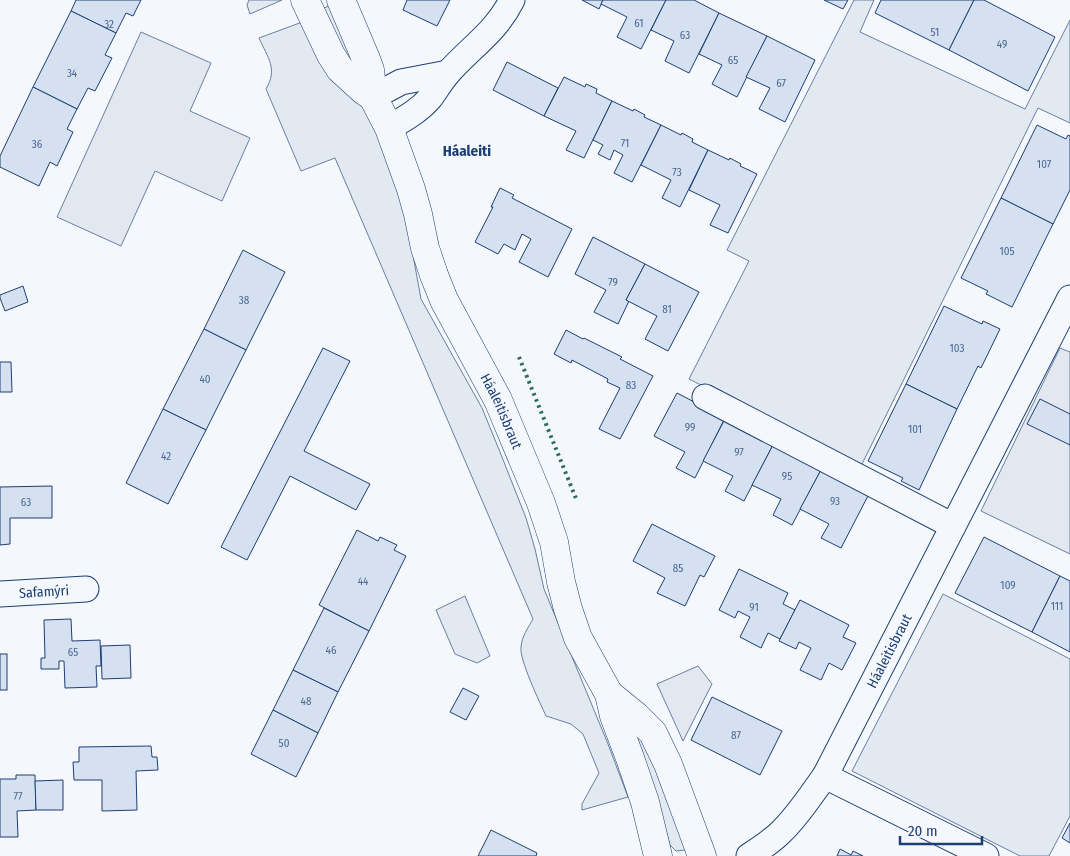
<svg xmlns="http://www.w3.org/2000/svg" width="1070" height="856" font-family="'Fira Sans Condensed',sans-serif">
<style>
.green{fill:#e3e9f0;stroke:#687fa3}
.parking{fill:#e3e8f0;stroke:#687fa3}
.building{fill:#d5e0f0;stroke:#1d3f73}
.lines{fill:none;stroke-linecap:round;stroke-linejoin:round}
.street-casing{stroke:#1d3f73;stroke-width:27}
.secondary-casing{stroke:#1d3f73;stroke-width:29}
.street{stroke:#f4f7fb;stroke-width:25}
.secondary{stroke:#f4f7fb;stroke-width:28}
.hedge{stroke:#2c6c60;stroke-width:4;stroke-dasharray:2.5 4;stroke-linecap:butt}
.labels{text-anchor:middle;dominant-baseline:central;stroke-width:4;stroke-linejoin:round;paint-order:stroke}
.number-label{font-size:11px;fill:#4b6792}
.street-label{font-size:14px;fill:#1d3f73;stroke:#f4f7fb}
.neighbourhood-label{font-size:15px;font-weight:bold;fill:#1d3f73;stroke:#f4f7fb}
</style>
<rect width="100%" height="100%" fill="#f4f7fb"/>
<g class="green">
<path d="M249 0H282L250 14 247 5Z"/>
<path d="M854 0H874L860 32 1025 109 1070 20V123L1038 108 861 466 689 379 749 261 727 250Z"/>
<path d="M329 6 357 71 316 11Z"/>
<path d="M305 21 364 107 387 151 407 222 421 299 482 408 500 452 526 518 535 549 544 589 608 744 628 797 582 810V804L599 773 583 734 571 724 546 716C540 703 519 659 521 647 522 636 528 628 533 619L335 158 301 171 266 89C278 69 268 58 259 38Z"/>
<path d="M943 594 1070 659V816L1049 856H1020L852 771Z"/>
<path d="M465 596 490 656 477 663 455 654 436 610Z"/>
<path d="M642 733 689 846 685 850 676 851 670 845 660 810 636 737 638 734Z"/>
</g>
<g class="parking">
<path d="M141 32 211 63 190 111 250 138 222 201 155 171 121 246 57 217Z"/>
<path d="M1060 348 1070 352V554L981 511Z"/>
<path d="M698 666 712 684 683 741 657 684Z"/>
</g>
<g class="building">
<path d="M76 0H141L133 16 126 13 116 33 71 11Z"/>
<path d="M407 0H450L437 26 403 10Z"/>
<path d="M582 0H603L599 9Z"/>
<path d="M603 0H666L641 49 617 37 627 17 601 4Z"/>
<path d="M666 0H694L719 13 689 73 665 61 674 41 651 30Z"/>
<path d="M824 0H848L843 9Z"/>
<path d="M881 0H974L949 50 875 13Z"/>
<path d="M974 0H984L1055 37 1028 91 949 50Z"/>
<path d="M71 11 116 33 105 55 112 58 95 91 88 88 77 109 33 87Z"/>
<path d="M719 13 767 36 737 97 712 84 722 65 699 54Z"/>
<path d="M767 36 815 60 785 122 759 109 770 88 746 77Z"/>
<path d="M507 62 558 88 544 116 493 90Z"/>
<path d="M564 77 585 87 586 84 597 89 596 93 612 101 584 158 566 150 576 131 544 116Z"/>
<path d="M33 87 77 109 67 129 73 132 57 166 50 162 39 186 0 167V156Z"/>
<path d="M612 101 633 111 634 109 645 115 644 117 661 125 632 182 614 173 623 155 614 150 610 160 598 154 603 145 593 140Z"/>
<path d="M661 125 681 135 682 133 693 139 692 142 708 150 680 207 662 198 671 180 641 165Z"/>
<path d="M1037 125 1066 139 1068 135 1070 136V190L1053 224 1001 198Z"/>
<path d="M708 150 729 160 730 158 741 164 740 166 757 174 728 233 710 225 720 205 689 190Z"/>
<path d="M500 188 514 195 512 198 572 229 548 277 519 262 531 239 522 234 515 250 504 244 498 254 475 242 493 207H491Z"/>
<path d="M1001 198 1053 224 1012 307 986 294 988 291 961 278Z"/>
<path d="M593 237 645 264 626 300 629 301 618 324 594 312 606 290 575 274Z"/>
<path d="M243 250 285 272 246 350 204 329Z"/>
<path d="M645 264 699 292 668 351 645 339 657 316 626 300Z"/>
<path d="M23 286 28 302 5 311 0 298V295Z"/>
<path d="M944 306 982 324 983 321 1000 329 981 368 978 366 957 409 906 384Z"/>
<path d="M204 329 246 350 206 430 163 409Z"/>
<path d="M566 330 583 339 584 338 622 357 620 359 653 376 620 439 599 429 620 388 607 382 608 379 572 360 571 363 554 354Z"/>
<path d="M323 348 350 361 304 451 370 484 356 510 290 476 247 560 221 547Z"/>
<path d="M0 362H11L12 392H0Z"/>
<path d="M906 384 957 409 919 490 901 481 903 478 868 461Z"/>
<path d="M677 393 725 418 695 478 676 468 685 452 654 436Z"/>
<path d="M1040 399 1070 414V445L1027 424Z"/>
<path d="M163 409 206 430 168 504 126 483Z"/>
<path d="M726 417 774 443 744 501 725 491 733 476 703 461Z"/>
<path d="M774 443 822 468 792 525 773 515 781 499 752 485Z"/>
<path d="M822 468 870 492 841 548 821 538 829 524 800 509Z"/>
<path d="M52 486V518H10V544L0 545V487Z"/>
<path d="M652 524 715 556 704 577 700 575 685 606 657 593 665 578 633 561Z"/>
<path d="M357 530 378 541 380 537 397 545 394 550 406 556 369 631 319 605Z"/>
<path d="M984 537 1060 576 1032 632 955 593Z"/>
<path d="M739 569 788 593 783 604 795 610 780 639 768 633 761 648 740 637 750 617 738 611 735 618 719 610Z"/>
<path d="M1060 576 1070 581V652L1032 632Z"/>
<path d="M800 600 849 625 843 637 856 643 842 670 829 663 821 680 800 670 811 648 799 642 796 649 779 641Z"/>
<path d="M324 608 369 631 338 692 293 670Z"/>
<path d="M71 619 72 641 100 640 101 666H96L97 687 65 688 64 661H59V669H41V658H45L44 620Z"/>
<path d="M130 645 131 678 102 679 101 646Z"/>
<rect x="0" y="654" width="7" height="36"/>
<path d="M293 670 338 692 318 733 273 710Z"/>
<path d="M463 688 479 696 466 720 450 712Z"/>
<path d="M712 697 782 731 760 775 691 740Z"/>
<path d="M273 710 318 733 296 777 251 754Z"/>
<path d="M151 746 152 757H157L158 770 136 771 137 810 102 811V780H74L73 762H79V747Z"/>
<path d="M16 775H35L36 810 17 811 18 837H0V779H16Z"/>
<path d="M63 780V810H36L35 781Z"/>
<path d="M1070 823V843L1062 838Z"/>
<path d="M491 830 537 853 536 856H478Z"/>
<path d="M840 849 851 855 853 851 863 856H837Z"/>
</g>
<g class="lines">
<g class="street-casing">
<g id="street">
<path d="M373 97 401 82 448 73"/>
<path d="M389 128C404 119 419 111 430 98 436 90 441 81 448 73 471 47 496 32 512 0"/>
<path d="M705 397 953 526"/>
<path id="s1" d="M0 594 86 589"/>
<path d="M825 776 986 856"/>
<path id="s2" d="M749 856C760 849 771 842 781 832 798 816 811 795 825 776L1070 298"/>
</g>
</g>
<g class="secondary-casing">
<g id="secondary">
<path d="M305 0 331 55 340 69 363 90 373 97"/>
<path id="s3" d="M341 0 366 59 370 70 373 97 389 128 411 189 418 214 425 248 434 275 444 300 498 400 541 503 554 542 561 582 568 609 578 638 609 694 614 716 630 758 645 802 658 856"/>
<path d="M609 694 636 716 653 733 668 764 702 856"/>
</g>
</g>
<use href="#street" class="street"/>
<use href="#secondary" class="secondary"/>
<path class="hedge" d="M519 357 577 501"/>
</g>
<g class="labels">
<g class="number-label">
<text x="639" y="23">61</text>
<text x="109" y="24">32</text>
<text x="935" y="32">51</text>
<text x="685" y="35">63</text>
<text x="1002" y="44">49</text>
<text x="733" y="60">65</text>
<text x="72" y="73">34</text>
<text x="781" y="83">67</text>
<text x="625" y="143">71</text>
<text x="37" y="144">36</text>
<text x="1044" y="164">107</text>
<text x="677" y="172">73</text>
<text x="1007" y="251">105</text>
<text x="613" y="282">79</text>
<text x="244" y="300">38</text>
<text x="667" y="309">81</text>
<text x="957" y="348">103</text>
<text x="205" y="379">40</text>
<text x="631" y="385">83</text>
<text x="690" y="427">99</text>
<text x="915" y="429">101</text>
<text x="739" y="452">97</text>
<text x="166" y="456">42</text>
<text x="787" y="476">95</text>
<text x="835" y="501">93</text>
<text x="26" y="502">63</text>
<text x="678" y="568">85</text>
<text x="363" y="581">44</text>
<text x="1008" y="585">109</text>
<text x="1057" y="606">111</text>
<text x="754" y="607">91</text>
<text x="331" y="650">46</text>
<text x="73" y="652">65</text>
<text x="306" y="701">48</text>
<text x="736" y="735">87</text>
<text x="284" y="743">50</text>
<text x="18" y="796">77</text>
</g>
<g class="street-label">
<text stroke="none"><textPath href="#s3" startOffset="444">Háaleitisbraut</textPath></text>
<text stroke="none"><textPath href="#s1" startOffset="44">Safamýri</textPath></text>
<text stroke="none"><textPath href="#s2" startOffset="252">Háaleitisbraut</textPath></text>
</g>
<g class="neighbourhood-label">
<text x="467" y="151">Háaleiti</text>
</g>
</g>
<path d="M900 836v8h82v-8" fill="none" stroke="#1d3f73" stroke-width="2.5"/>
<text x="908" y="836" font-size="15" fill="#1d3f73" stroke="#f4f7fb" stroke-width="4" paint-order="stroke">20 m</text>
</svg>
